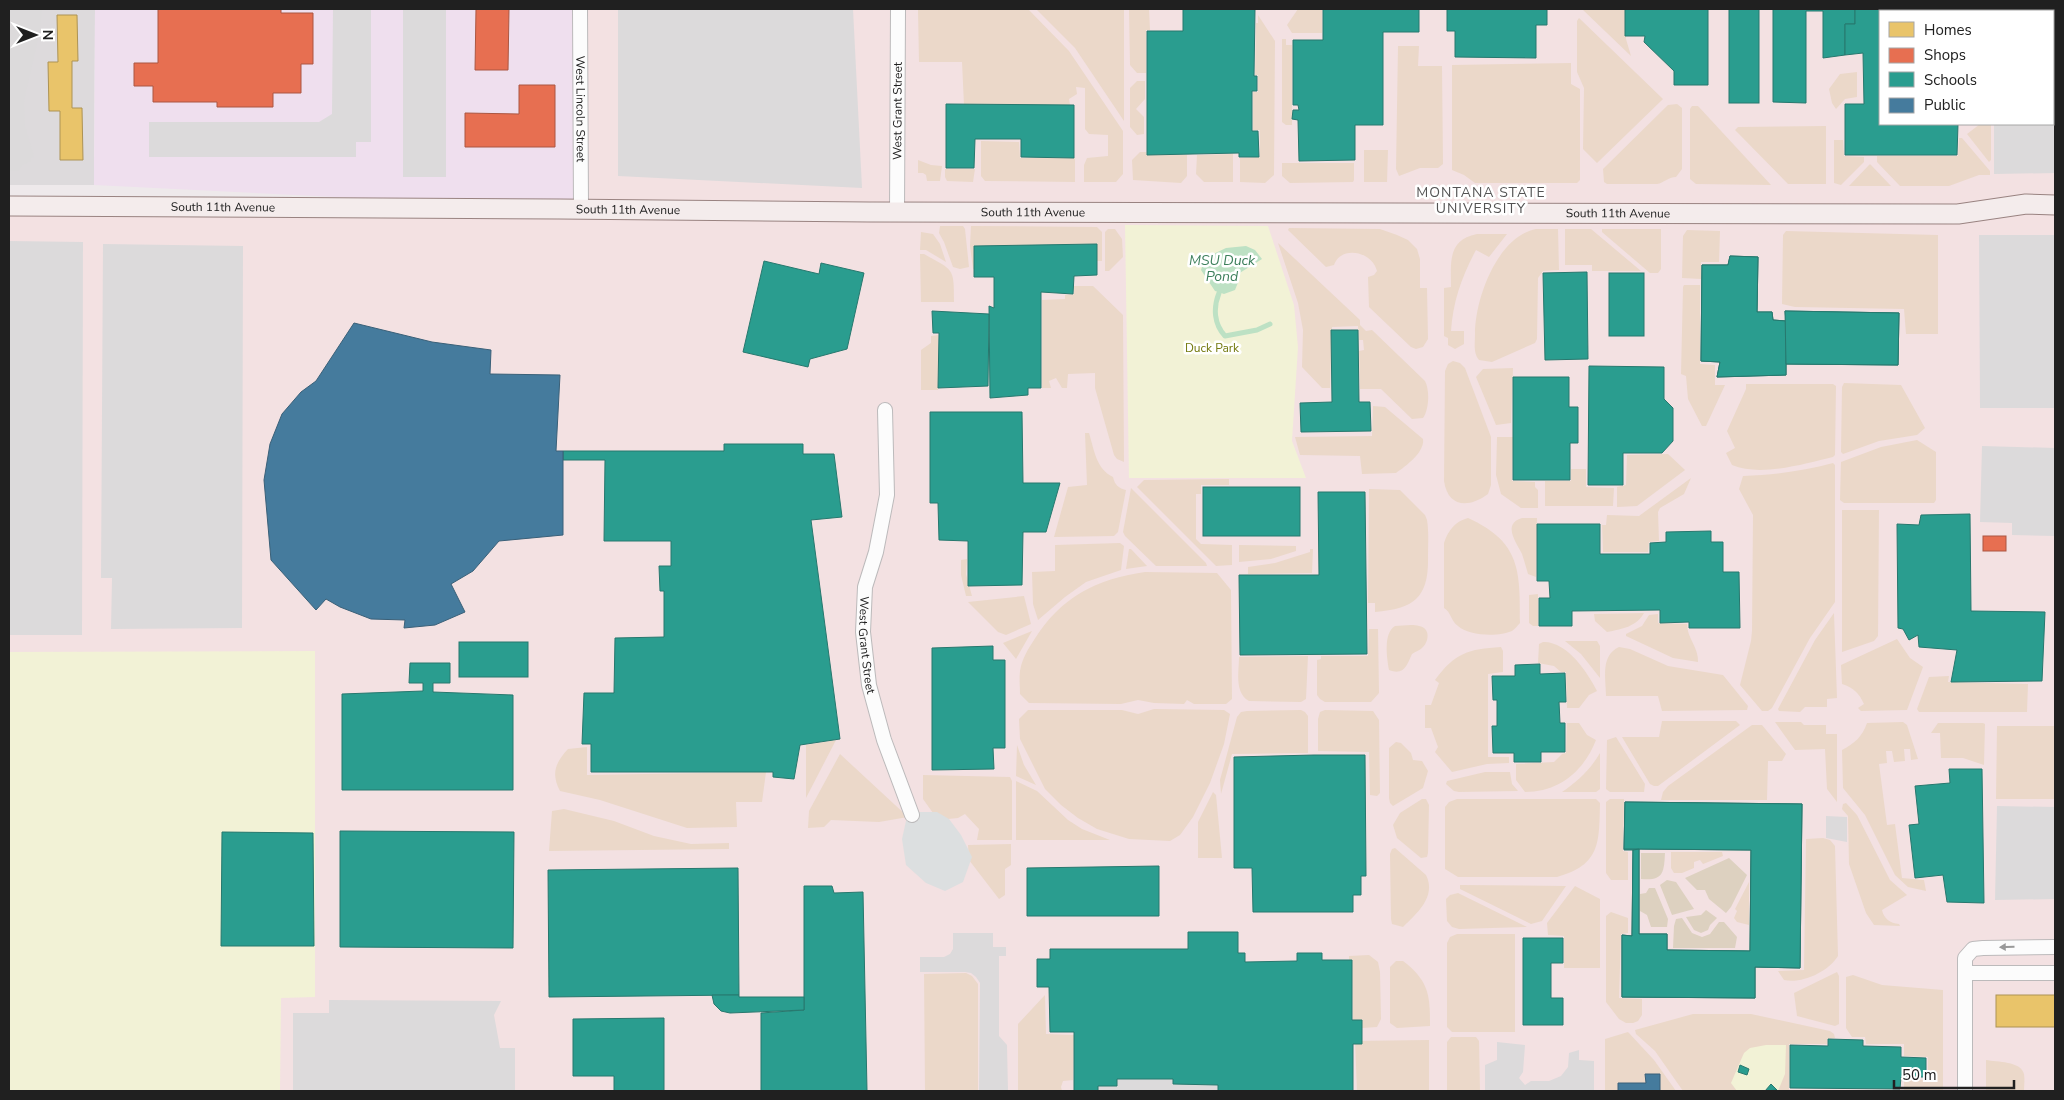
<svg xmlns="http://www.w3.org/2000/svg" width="2064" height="1100" font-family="'Nunito Sans',sans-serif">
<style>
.residential{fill:#dddadc}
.commercial{fill:#efdfee}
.education{fill:#f3e1e2;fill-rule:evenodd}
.religious{fill:#dcdadb}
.grass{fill:#ebd8c9}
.forest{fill:#ddd1c0}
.park{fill:#f2f2d6}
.plaza{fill:#dcdfe0}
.water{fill:#bde1c4}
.homes{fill:#e9c46a;stroke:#ad9354}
.shops{fill:#e76f51;stroke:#ab5742}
.schools{fill:#2a9d8f;stroke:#27786e;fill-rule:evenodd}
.public{fill:#457b9d;stroke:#3a6078}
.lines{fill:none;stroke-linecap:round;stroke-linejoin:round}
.stream{stroke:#bde1c4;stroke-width:5}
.street-casing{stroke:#bcbabb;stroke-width:16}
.secondary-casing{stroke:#998381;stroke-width:21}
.street{stroke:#fcfcfc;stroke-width:14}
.secondary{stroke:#f4ecec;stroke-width:19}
.oneway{fill:#999}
.labels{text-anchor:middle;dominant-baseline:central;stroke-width:5;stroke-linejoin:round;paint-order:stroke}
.street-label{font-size:12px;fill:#202020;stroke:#fff}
.park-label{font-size:12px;fill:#73790e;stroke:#fff}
.neighbourhood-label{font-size:14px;letter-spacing:1px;fill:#535353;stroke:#fff}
.water-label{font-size:14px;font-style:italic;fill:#3c7f5b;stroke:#fff}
</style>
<rect width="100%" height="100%" fill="#eee9eb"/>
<path class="residential" d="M9 9H95L94 185H9Z"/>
<path class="commercial" d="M95 9H580L581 209 94 185Z"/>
<path class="education" d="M580 9H2055V1091H9V209H581ZM1880 11H2053V124H1880Z"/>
<g class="religious">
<path d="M9 9H83L42 10 40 30 24 100 25 126 34 157 31 158V161L22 165 18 171H9Z"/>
<path d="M333 9H371V142H356V157H149V122H319L332 114Z"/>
<rect x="403" y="9" width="43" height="168"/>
<path d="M618 9H853L862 188 618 176Z"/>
<path d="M2053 16H2055V173L1994 174V124H2053Z"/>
<path d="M1979 235H2055V408H1980Z"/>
<path d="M9 241 83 242 82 635H9Z"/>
<path d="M103 244 243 246 242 628 111 629 112 578H101Z"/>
<path d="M1982 446 2055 448V536L2012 535V523L1980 522Z"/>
<path d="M1997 806 2055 807V899L1995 900Z"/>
<path d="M1826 816 1847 817V842L1826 838Z"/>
<path d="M953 933H993V947H1006V956H999V1036L1007 1045 1008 1091H979L980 983 976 977 971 973 965 972H920V957H944L950 954 953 949Z"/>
<path d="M329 1000 501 1001 494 1015 500 1048H515V1091H293V1013H329Z"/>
<path d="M1497 1042 1525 1045 1523 1072 1519 1078 1525 1085 1531 1081H1549L1561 1076 1568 1067 1569 1053 1579 1050V1060L1594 1061V1091H1485V1065L1497 1060Z"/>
<path d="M1117 1079H1173L1174 1084 1218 1085V1091H1098V1086H1117Z"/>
</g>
<g class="grass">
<path d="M920 9H1028L1069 51 1123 131V174L1116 182H1084V165L1087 158 1108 156V135L1089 134 1085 129V88L1076 87 1077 94 1069 99 1070 105H964L962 62H919L918 10Z"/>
<path d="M1036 9H1124V121L1075 48Z"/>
<path d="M1129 9H1149L1150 30H1146V73H1137L1130 65Z"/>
<path d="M1298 9H1322V33H1292L1287 25Z"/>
<path d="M1582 9H1626V39L1631 56Z"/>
<path d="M1258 15 1275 41 1274 175 1265 183 1240 182V158L1260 157V130H1253V92H1258V75H1255L1256 23H1258Z"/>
<path d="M1579 18 1663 99 1597 163 1583 149 1584 88 1577 72V21Z"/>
<path d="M1282 39H1286V45H1292V125H1286L1282 122Z"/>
<path d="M1398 46H1419L1418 66H1442L1443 164 1438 168H1420L1399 176 1396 169Z"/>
<path d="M1571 63V84L1580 89V180L1577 183H1475L1464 175 1452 170V65Z"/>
<path d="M1857 72V97L1845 99 1836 109 1832 103 1829 89 1840 74Z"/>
<path d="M1137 81H1145V99L1136 109 1144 117V134L1137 135 1130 127V88Z"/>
<path d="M1677 104 1682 108V169L1676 177C1668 177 1664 183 1657 184H1607L1604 182 1603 169 1668 105Z"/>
<path d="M1692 106H1698L1771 185 1696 184 1690 179V109Z"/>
<path d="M1980 124H1991V160L1989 162 1967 134Z"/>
<path d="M1826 126V184H1788L1735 130 1738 127Z"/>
<path d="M1959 138H1962L1990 171V175H1979L1949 186H1900L1877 162V156H1958Z"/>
<path d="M1834 140H1843L1844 156 1864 157V162L1841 185 1834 183Z"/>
<path d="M981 141 1019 142 1020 158H1075V182L985 181 981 176Z"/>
<path d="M1364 150H1388L1387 182H1364Z"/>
<path d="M1140 152H1146L1147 155H1187V176L1181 183 1133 180 1132 160Z"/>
<path d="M1233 154V182H1204L1196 174 1197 155Z"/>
<path d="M918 160 931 165 942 166 940 181H927L926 175 923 173H918Z"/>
<path d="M1282 163H1354V180L1353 182 1290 183 1282 176Z"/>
<path d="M1870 164 1891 186H1849Z"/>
<path d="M945 169H975L973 182 947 181 945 177Z"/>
<path d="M940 226H963L965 229 969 267 960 269 953 267 944 242 939 233Z"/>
<path d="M971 226 1097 227 1102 232V261H1097V244L974 246 975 269H973L970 246Z"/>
<path d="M1289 228 1380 229 1397 235 1408 240 1417 249 1420 259V288H1427L1428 339 1423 347 1416 349 1411 347 1369 307 1368 277 1374 275 1377 271C1372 251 1341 245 1334 265L1326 267 1288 230Z"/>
<path d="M1108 229H1115L1122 239 1123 257 1109 271H1105V232Z"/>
<path d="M1536 229H1558L1559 270 1543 271 1538 278 1537 339 1535 343 1492 362 1479 360C1473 353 1475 343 1475 334 1475 299 1497 237 1536 229Z"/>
<path d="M1565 229H1591L1641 271H1592V265H1565Z"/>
<path d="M1602 229H1661V269L1658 273H1650L1602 232Z"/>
<path d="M1687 230 1720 231 1719 262H1701V279L1682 278 1683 236Z"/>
<path d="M1786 231 1938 235V334H1906L1904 309 1795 307 1782 304 1783 235Z"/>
<path d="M921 232 933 234 940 244 946 262 926 250H920Z"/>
<path d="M1477 234H1507L1489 257 1476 250C1462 276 1453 301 1451 331H1464V344L1455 349 1448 345V338L1444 336V288L1451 287C1451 263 1447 240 1477 234Z"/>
<path d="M1278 243 1360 320V325L1366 331 1372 330 1425 381C1430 390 1429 410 1423 418L1412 419 1381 389H1360L1359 351 1364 350 1363 340H1359L1358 326 1332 327 1330 388H1322L1302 367 1303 330 1298 303Z"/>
<path d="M920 254H924C954 271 954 267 954 302H921Z"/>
<path d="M1684 285H1700V364L1715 365V385H1725L1706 426H1702L1688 399 1686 376 1681 374 1683 287Z"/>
<path d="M1074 286H1093L1123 315 1124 462 1117 459 1114 455 1095 388V373L1068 374 1067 388H1062L1056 378 1049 381 1051 388H1042V300L1065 299V295L1074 294Z"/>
<path d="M938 335V390H921V350L931 343V336Z"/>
<path d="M1453 361 1460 363 1465 368 1491 437V485L1488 494C1469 508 1448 508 1444 481L1445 371 1448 364Z"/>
<path d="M1513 368 1511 423 1496 425 1476 377 1483 369Z"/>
<path d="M1844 383 1901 385 1925 428 1917 435 1879 441 1843 454 1841 452 1842 387Z"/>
<path d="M1746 384H1833L1836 386 1835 455 1833 457C1804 464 1760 477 1732 465L1726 453 1735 448 1727 431 1746 389Z"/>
<path d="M1373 406 1385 407 1423 439C1425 452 1406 466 1396 473L1362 474 1360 456 1300 455 1295 437 1372 436Z"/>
<path d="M1085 433H1089C1094 449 1096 469 1113 477 1115 485 1118 488 1126 490L1118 532 1114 536 1054 537 1068 487 1087 485Z"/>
<path d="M1497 437H1513L1512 481 1535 482V487L1538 490V508H1521L1501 494 1496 475Z"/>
<path d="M1917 440 1936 452V500L1934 503H1844L1840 500 1841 462 1881 447Z"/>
<path d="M1668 454 1685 470 1637 506 1617 507V487L1626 485 1627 455Z"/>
<path d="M1833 463 1835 465V602L1810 638 1772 708 1768 711H1762L1740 685 1751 641 1752 631 1753 515 1739 489 1743 476C1774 475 1803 471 1833 463Z"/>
<path d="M1571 469H1586V487L1614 488 1613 506H1545V481H1571Z"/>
<path d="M1691 478 1684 494 1660 508 1658 512 1659 541 1649 542 1648 552H1603L1602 525H1606L1607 515 1639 516Z"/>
<path d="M1229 479V485H1201V494H1196V539L1201 544 1232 545V565L1216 566 1137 487 1144 480Z"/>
<path d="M1131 488 1206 563 1207 566H1156L1125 536 1123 532Z"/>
<path d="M1369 489 1400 490 1425 515 1427 520C1429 532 1428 544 1428 556 1429 596 1416 609 1375 612V603H1368Z"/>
<path d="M1842 510H1879L1878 636 1874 641 1842 652Z"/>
<path d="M1468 518C1521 542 1520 571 1520 623 1517 626 1515 629 1512 631 1499 637 1468 636 1458 626 1451 621 1451 612 1444 608V543C1448 530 1456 521 1468 518Z"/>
<path d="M1522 518H1537L1536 577 1528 574C1526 567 1524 560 1522 554 1516 542 1502 524 1522 518Z"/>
<path d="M1120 543 1124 546 1121 570 1086 582 1065 597 1038 620 1033 604 1032 572 1055 571V545Z"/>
<path d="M1239 545 1296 546V551L1271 559 1239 562Z"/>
<path d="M1129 549H1131L1147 566 1126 569Z"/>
<path d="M1310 549H1313L1312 573 1248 574V567L1275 563 1310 552Z"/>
<path d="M967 559 966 574 972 596H966L961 575V560Z"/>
<path d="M1145 572 1217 573 1231 590 1232 699 1226 704H1194L1187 700 1184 704 1154 703 1138 700 1121 704 1029 703 1020 694C1020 687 1019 678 1020 671 1022 659 1028 649 1034 640 1061 597 1096 579 1145 572Z"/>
<path d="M1538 594V626H1533L1529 623V595Z"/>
<path d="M1024 596 1031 624 1006 635 998 632 968 602Z"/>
<path d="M1644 613C1636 627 1622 629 1607 632L1595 621 1594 614Z"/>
<path d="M1834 613 1837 698 1827 699V707H1805L1800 712 1779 711 1778 709 1815 640Z"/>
<path d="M1658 614V623L1687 624C1687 638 1699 648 1698 662L1673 658 1626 636V634L1642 626 1649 615Z"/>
<path d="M1395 626C1402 626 1412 624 1419 626 1431 628 1429 642 1422 648 1419 651 1416 651 1412 654 1407 665 1404 676 1389 670 1387 658 1383 633 1395 626Z"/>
<path d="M1369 629H1378L1379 693 1371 702H1325L1320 699 1317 695V660L1321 659V656H1368Z"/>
<path d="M1032 631 1016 659 1003 643Z"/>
<path d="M1897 639 1910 658 1923 667 1907 710 1861 711 1858 708 1864 704C1859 693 1854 688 1842 684L1841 665Z"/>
<path d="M1565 641H1597L1600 646V678L1581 654Z"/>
<path d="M1543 642C1567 641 1588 673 1597 691L1589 695 1579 708H1567L1566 672H1561L1554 666 1538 663 1539 644Z"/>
<path d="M1501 647 1503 651V672L1488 674V757H1509V763L1487 764 1452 772 1435 752 1438 747 1431 728H1425V705H1431L1439 683 1435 680C1455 653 1468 649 1501 647Z"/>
<path d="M1619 647 1630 649 1668 666 1723 675 1748 706 1747 710 1662 711 1658 696H1606C1606 678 1600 656 1619 647Z"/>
<path d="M1308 656 1306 699 1301 702 1249 701C1234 692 1239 672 1239 657Z"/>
<path d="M1949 676 1948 682 2028 684 2027 712H1919L1917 709 1929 677Z"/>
<path d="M1154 709 1224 710 1230 714 1224 744 1210 783 1193 817 1180 835 1170 841 1129 839 1097 829 1078 818 1061 805 1045 789 1020 739 1019 719 1028 710H1122L1138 714Z"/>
<path d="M1301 710 1305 712 1308 716V753L1232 754 1221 794 1220 780 1237 717 1241 712 1247 711Z"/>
<path d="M1325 710 1373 711 1379 720 1380 793 1377 796 1370 795 1369 752 1318 751V719L1320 712Z"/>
<path d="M1662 721H1736L1740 725 1658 786H1654L1650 784 1622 737H1659Z"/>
<path d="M1775 722H1801L1804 725H1826V734H1837V802L1827 789 1825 749 1795 750Z"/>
<path d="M1903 722 1907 725 1918 759 1911 760 1910 749H1904L1905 761 1894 762 1892 751H1886L1887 763 1879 764 1887 825 1895 824 1902 878 1924 880 1926 891 1908 887 1895 875 1865 815 1843 788 1842 750C1855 743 1862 737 1867 723Z"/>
<path d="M1567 723H1579L1587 735 1596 740C1584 771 1559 792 1525 792L1516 780V764L1554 762 1562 754 1566 753Z"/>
<path d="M1938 723H1983L1985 724 1984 765 1963 758H1941L1940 733H1931Z"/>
<path d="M1752 725H1762L1786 754 1782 761H1768L1767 800H1661L1663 792 1668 786Z"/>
<path d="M1997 726H2055V799H1996Z"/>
<path d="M1616 737 1645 784 1644 792H1610L1606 789 1607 740Z"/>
<path d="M836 740 806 798V745Z"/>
<path d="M1396 742 1401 743 1411 753 1413 760 1422 761 1428 771 1423 788 1393 806 1390 803 1389 798V748Z"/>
<path d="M1017 745 1024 765 1036 785 1016 776Z"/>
<path d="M587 747V775L766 772 762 802H736L737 827 687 828 600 800 560 791C551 774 555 763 568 749Z"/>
<path d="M1600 753V789L1596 792H1562C1578 781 1590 770 1600 753Z"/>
<path d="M840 754 908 817 879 822 831 820 824 827 808 828 809 811Z"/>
<path d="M1485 772H1510L1512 784 1518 791 1459 792 1454 791 1446 784 1447 781Z"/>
<path d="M923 775 1010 777 1012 781V840H977L979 829 965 814 958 818 938 820 923 799Z"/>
<path d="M1016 781 1037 791 1068 820 1082 829 1110 840H1016Z"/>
<path d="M1213 792 1216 795 1222 858H1198V822Z"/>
<path d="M1422 799H1426L1429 805 1428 853 1427 857 1421 858 1397 838 1393 825 1400 813Z"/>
<path d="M1457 799H1596L1600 803C1599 842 1601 865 1557 877H1458L1445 869V807L1449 802Z"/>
<path d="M1610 799H1624L1623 851 1628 852V880H1611L1606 873V802Z"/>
<path d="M1846 803 1857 815 1890 880 1907 895 1882 910C1884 919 1890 923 1899 924L1900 926 1874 925 1866 913 1849 864 1848 816 1842 809 1843 804Z"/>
<path d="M564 809 614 821 654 836 691 844 729 843V849L549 851 552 811Z"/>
<path d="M1823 838 1830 840 1835 846 1838 956C1828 972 1802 984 1784 980L1778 971 1804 970 1806 839Z"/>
<path d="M1011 844V865L1005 869V895L999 899 969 860 968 845Z"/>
<path d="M1395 848 1426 875C1437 897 1416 914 1403 927L1392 924 1391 919 1390 854 1392 849Z"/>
<path d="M1671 852H1722L1723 856 1703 864 1700 860 1694 862V868L1682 873H1674L1671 868Z"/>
<path d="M1749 882V925L1737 922 1734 918 1737 911 1735 909Z"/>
<path d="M1460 885 1566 886 1542 921 1531 924 1460 889Z"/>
<path d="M1575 886 1600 899V968H1564V936L1548 935 1547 923Z"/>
<path d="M1458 893 1527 927 1459 929 1452 927 1447 921 1446 899 1450 895Z"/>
<path d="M1611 912 1628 918V933L1621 934 1619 998 1642 999V1015L1638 1021 1633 1023H1626L1619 1019 1606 1002V916Z"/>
<path d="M1457 934H1515V1032H1452L1447 1027V943L1450 937Z"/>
<path d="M1369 955 1378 962 1380 972 1381 1019 1377 1027 1362 1028 1353 1020 1352 960H1349V956Z"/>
<path d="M1396 961H1403C1429 981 1430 995 1430 1026L1397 1028 1390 1023V967Z"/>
<path d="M1837 972 1839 976V1024L1835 1026 1797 1016 1794 993Z"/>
<path d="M966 973 972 976 978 984V1091H925L924 974Z"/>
<path d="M1853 975 1882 985 1943 990V1091H1890H1904V1080H1928V1057L1904 1056V1044H1866L1865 1037H1852L1846 1028V977Z"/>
<path d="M1045 995 1046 1034 1074 1035 1073 1080 1063 1081 1061 1087 1062 1091H1018V1024Z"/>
<path d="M1693 1014H1751L1830 1031 1834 1034 1835 1038 1827 1039V1044H1789V1091H1683L1655 1051 1636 1034 1635 1030Z"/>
<path d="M1628 1032 1654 1060 1676 1091H1605V1039Z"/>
<path d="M1451 1037H1476L1479 1041 1480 1091H1447V1042Z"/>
<path d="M1429 1040V1091H1357L1355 1041Z"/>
<path d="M1986 1060C1997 1062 2021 1061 2024 1074 2025 1079 2024 1086 2024 1091H1986Z"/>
</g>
<g class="forest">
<path d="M1641 853H1665C1664 873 1663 881 1641 879Z"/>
<path d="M1729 858 1747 875 1731 907 1726 913 1709 899 1705 890H1697L1685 878Z"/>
<path d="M1667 880 1676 882 1694 909 1672 915 1660 885Z"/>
<path d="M1649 888H1655L1668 919 1667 927H1651L1647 915 1640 911V894L1646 893Z"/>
<path d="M1706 910 1717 918 1710 925 1708 930 1701 933 1694 930 1686 917 1701 915Z"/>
<path d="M1682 918 1692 933 1702 937 1710 934 1719 922H1724L1737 937 1735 948H1673L1674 926 1676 919Z"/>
</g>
<g class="park">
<path d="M1125 225 1268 226 1294 305 1298 347 1292 441 1306 478H1129Z"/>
<path d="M315 651V997L281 998 280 1091H9V652Z"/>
<path d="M1766 1045H1786L1785 1074 1778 1091H1737L1731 1083 1744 1053 1750 1048Z"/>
</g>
<path class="plaza" d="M917 812H937L949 819 961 835 972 857 963 882 945 891 926 883 906 865 902 839 906 821Z"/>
<path class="water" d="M1246 246 1255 250 1262 259 1238 274 1239 280 1235 290 1224 294 1215 291 1201 270 1205 258 1226 248Z"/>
<g class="homes">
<path d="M57 15H77L78 61H72V108H82L83 160H60V111H49L48 62H58Z"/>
<rect x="1996" y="995" width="59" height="32"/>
</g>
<g class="shops">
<path d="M158 9H281V13H313V64H301V93H273V107H217V102H153V86H134V63H158Z"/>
<path d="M476 9H509L508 70H475Z"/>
<path d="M519 85H555V147H465V113L519 114Z"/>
<rect x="1983" y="536" width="23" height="15"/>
</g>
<g class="schools">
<path d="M1183 9H1255L1254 76H1257V91H1252V131H1258L1259 157H1239V153L1147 155V31H1183Z"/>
<path d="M1323 9H1419V32H1383V125H1355V160L1299 161 1298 120 1292 119 1293 110H1299L1298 105H1293V40H1323Z"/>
<path d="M1447 9H1547V25H1536V58L1455 57V31H1447Z"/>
<path d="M1625 9H1708V85H1674V71L1644 42 1645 36H1625Z"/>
<rect x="1729" y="9" width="30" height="94"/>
<path d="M1773 9H1855V24H1845V55L1823 58V11H1806V103L1773 102Z"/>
<path d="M1855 9H1901V11H1880V124H1958L1957 155H1845V104H1864L1863 53 1845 55V24H1855Z"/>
<rect x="1971" y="9" width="54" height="2"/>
<path d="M946 104 1074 105V158L1021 157V139H975L974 168H946Z"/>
<path d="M1097 244V275L1074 276 1073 294 1041 292V388H1028V395L990 398 989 306 994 308V277H974V246Z"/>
<path d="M1730 256 1758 257 1757 312H1772L1773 320 1786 321 1785 311 1899 313 1898 365 1786 364V375L1717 377 1720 362 1701 361 1702 265H1728Z"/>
<path d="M1730 256 1758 257 1757 312H1772L1773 320 1786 321V375L1717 377 1720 362 1701 361 1702 265H1728Z"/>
<path d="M764 261 819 274 821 263 864 273 847 349 810 359 808 367 743 352Z"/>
<path d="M1587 272 1588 359 1545 360 1543 273Z"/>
<rect x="1609" y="273" width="35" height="63"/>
<path d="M932 311 989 314 988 386 938 388 939 333H933Z"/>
<path d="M1785 311 1899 313 1898 365 1786 364Z"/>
<path d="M1331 330H1358L1359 402H1370L1371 431 1301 432 1300 403 1332 402Z"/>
<path d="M1589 366 1664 367V399L1673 408V441L1662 453H1623V485H1588Z"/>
<path d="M1513 377H1569V407H1578V443H1570V480H1513Z"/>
<path d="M930 412H1022L1023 483H1060L1046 532H1023L1022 585 968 586V541L939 540 938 503H930Z"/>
<path d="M724 444H803V454H834L842 517 811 520 840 739 800 745 794 779 773 777V772H591V744H582L584 693H614L615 638 664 637V591H660L659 566H671V541H604L605 460H563V451H724Z"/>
<rect x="1203" y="487" width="97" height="49"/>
<path d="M1318 492H1365L1367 654 1240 655 1239 575H1319Z"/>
<path d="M1970 514 1971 611 2045 612 2042 681 1951 682 1957 650 1919 647 1918 635 1909 640 1903 629 1898 628 1897 524 1919 525 1921 515Z"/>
<path d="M1537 524H1600V554H1650V543L1666 542V532L1711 531V542H1723V572H1739L1740 628H1689V622L1660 623V610L1572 611V626H1539V598H1550L1549 581H1537Z"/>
<rect x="459" y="642" width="69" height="35"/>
<path d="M993 646V660H1005V748H993L994 769 932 770V648Z"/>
<path d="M410 663H450V683H433V692L513 695V790H342V694L423 691V683H409Z"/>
<path d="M1540 664V674L1565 673 1566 702H1559L1560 723H1565V752H1541V762H1514V753H1493L1492 726H1497V700H1493L1492 676H1515V665Z"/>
<path d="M1314 755H1365L1366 876H1361V895H1353V912H1253L1252 868H1234V757Z"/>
<path d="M1949 769H1982L1984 903 1947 902 1943 875 1915 878 1909 825 1919 824 1915 786 1950 783Z"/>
<path d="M1625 802 1802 804 1800 968 1755 967V998L1622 997V935L1632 936 1633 850H1624ZM1639 849 1751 850 1750 951 1667 950V934H1639Z"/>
<path d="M1625 802 1802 804 1800 968 1755 967V998L1622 997V935L1632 936 1633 850 1639 849H1624ZM1639 849 1751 850 1750 951 1667 950V934H1639Z"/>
<path d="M340 831 514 832 513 948 340 947Z"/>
<path d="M222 832 313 833 314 946H221Z"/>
<path d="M1159 866V916H1027V868Z"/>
<path d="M738 868 739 995 549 997 548 870Z"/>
<path d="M804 886H832L834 893 863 892 867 1091H761V1013L804 1010Z"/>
<path d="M1188 932H1238V953H1245V962L1297 961V953H1322V960H1352V1020H1362V1044H1353V1091H1218V1085L1173 1084V1079H1117V1086H1098V1091H1074V1032H1050L1049 987H1037V959H1050V949H1188Z"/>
<path d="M1523 938H1563V963H1551V998H1563V1025H1523Z"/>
<path d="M712 995H739V997H804V1010L730 1013 721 1011 714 1004Z"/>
<path d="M664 1018V1091H614V1076H573V1019Z"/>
<path d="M1828 1039 1863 1040V1046L1901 1047V1057L1926 1058V1077H1901L1900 1089 1790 1088V1045L1828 1046Z"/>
<path d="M1740 1065 1749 1069 1747 1075 1738 1072Z"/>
<path d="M1771 1084 1777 1090 1765 1091Z"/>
</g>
<g class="public">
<path d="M354 323 432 342 491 350 490 374 560 375 556 451H563V535L499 541 473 571 451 584 465 612 435 625 404 628 405 620 371 619 340 607 326 599 316 610 271 560 264 480 270 444 282 414 301 392 316 381Z"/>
<path d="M1645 1074H1660V1091H1618V1083H1646Z"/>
</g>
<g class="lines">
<path class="stream" d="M1219 293C1213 308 1214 324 1225 336L1257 330 1270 324"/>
<g class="street-casing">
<g id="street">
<path id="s1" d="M580 9 581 209"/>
<path id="s2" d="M897 212 898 9"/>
<path id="s3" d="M885 410 887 495 876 552 865 587 863 632 869 685 884 740 912 815"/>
<path d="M1965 973H2055"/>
<path d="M1965 1091V958L1973 949 1983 948 2055 947"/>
</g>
</g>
<g class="secondary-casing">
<g id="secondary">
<path id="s4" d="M9 206 559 209 869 212 1958 214 2026 204 2055 205"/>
</g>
</g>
<use href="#street" class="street"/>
<use href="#secondary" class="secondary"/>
</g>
<defs><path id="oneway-solid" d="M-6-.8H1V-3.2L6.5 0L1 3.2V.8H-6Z" transform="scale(1.25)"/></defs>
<use class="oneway" href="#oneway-solid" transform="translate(2007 947) rotate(179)"/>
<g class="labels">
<g class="street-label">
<text stroke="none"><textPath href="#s1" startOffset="100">West Lincoln Street</textPath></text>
<text stroke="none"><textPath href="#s2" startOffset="101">West Grant Street</textPath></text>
<text stroke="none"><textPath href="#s4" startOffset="214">South 11th Avenue</textPath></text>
<text stroke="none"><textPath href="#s4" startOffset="619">South 11th Avenue</textPath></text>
<text stroke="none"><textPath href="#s4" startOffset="1024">South 11th Avenue</textPath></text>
<text stroke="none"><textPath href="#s4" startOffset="1609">South 11th Avenue</textPath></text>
<text stroke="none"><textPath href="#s3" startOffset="238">West Grant Street</textPath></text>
</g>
<g class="park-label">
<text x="1212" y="348">Duck Park</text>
</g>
<g class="neighbourhood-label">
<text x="1481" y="192">MONTANA STATE<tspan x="1481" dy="16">UNIVERSITY</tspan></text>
</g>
<g class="water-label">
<text x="1222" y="260">MSU Duck<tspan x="1222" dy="16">Pond</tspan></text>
</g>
</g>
<rect width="2064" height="1100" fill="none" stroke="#202020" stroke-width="20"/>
<rect x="1879" y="10" width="175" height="115" fill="#ffffff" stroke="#a6a6a6"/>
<rect x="1889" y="22" width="25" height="15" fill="#e9c46a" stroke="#a6a6a6"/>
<text x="1924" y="35" font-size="15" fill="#202020">Homes</text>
<rect x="1889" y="48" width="25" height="15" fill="#e76f51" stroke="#a6a6a6"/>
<text x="1924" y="60" font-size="15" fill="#202020">Shops</text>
<rect x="1889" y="72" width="25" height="15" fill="#2a9d8f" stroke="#a6a6a6"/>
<text x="1924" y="85" font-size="15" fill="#202020">Schools</text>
<rect x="1889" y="98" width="25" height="15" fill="#457b9d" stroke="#a6a6a6"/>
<text x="1924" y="110" font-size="15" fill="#202020">Public</text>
<g transform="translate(35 35) rotate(90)" stroke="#ffffff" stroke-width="4" paint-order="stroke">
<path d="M0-4L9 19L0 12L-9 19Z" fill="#202020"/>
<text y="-8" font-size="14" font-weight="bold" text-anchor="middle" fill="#202020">N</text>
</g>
<path d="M1894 1080v8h120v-8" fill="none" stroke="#202020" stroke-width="2.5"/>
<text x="1902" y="1080" font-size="15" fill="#202020" stroke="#ffffff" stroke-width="4" paint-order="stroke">50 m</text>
</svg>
